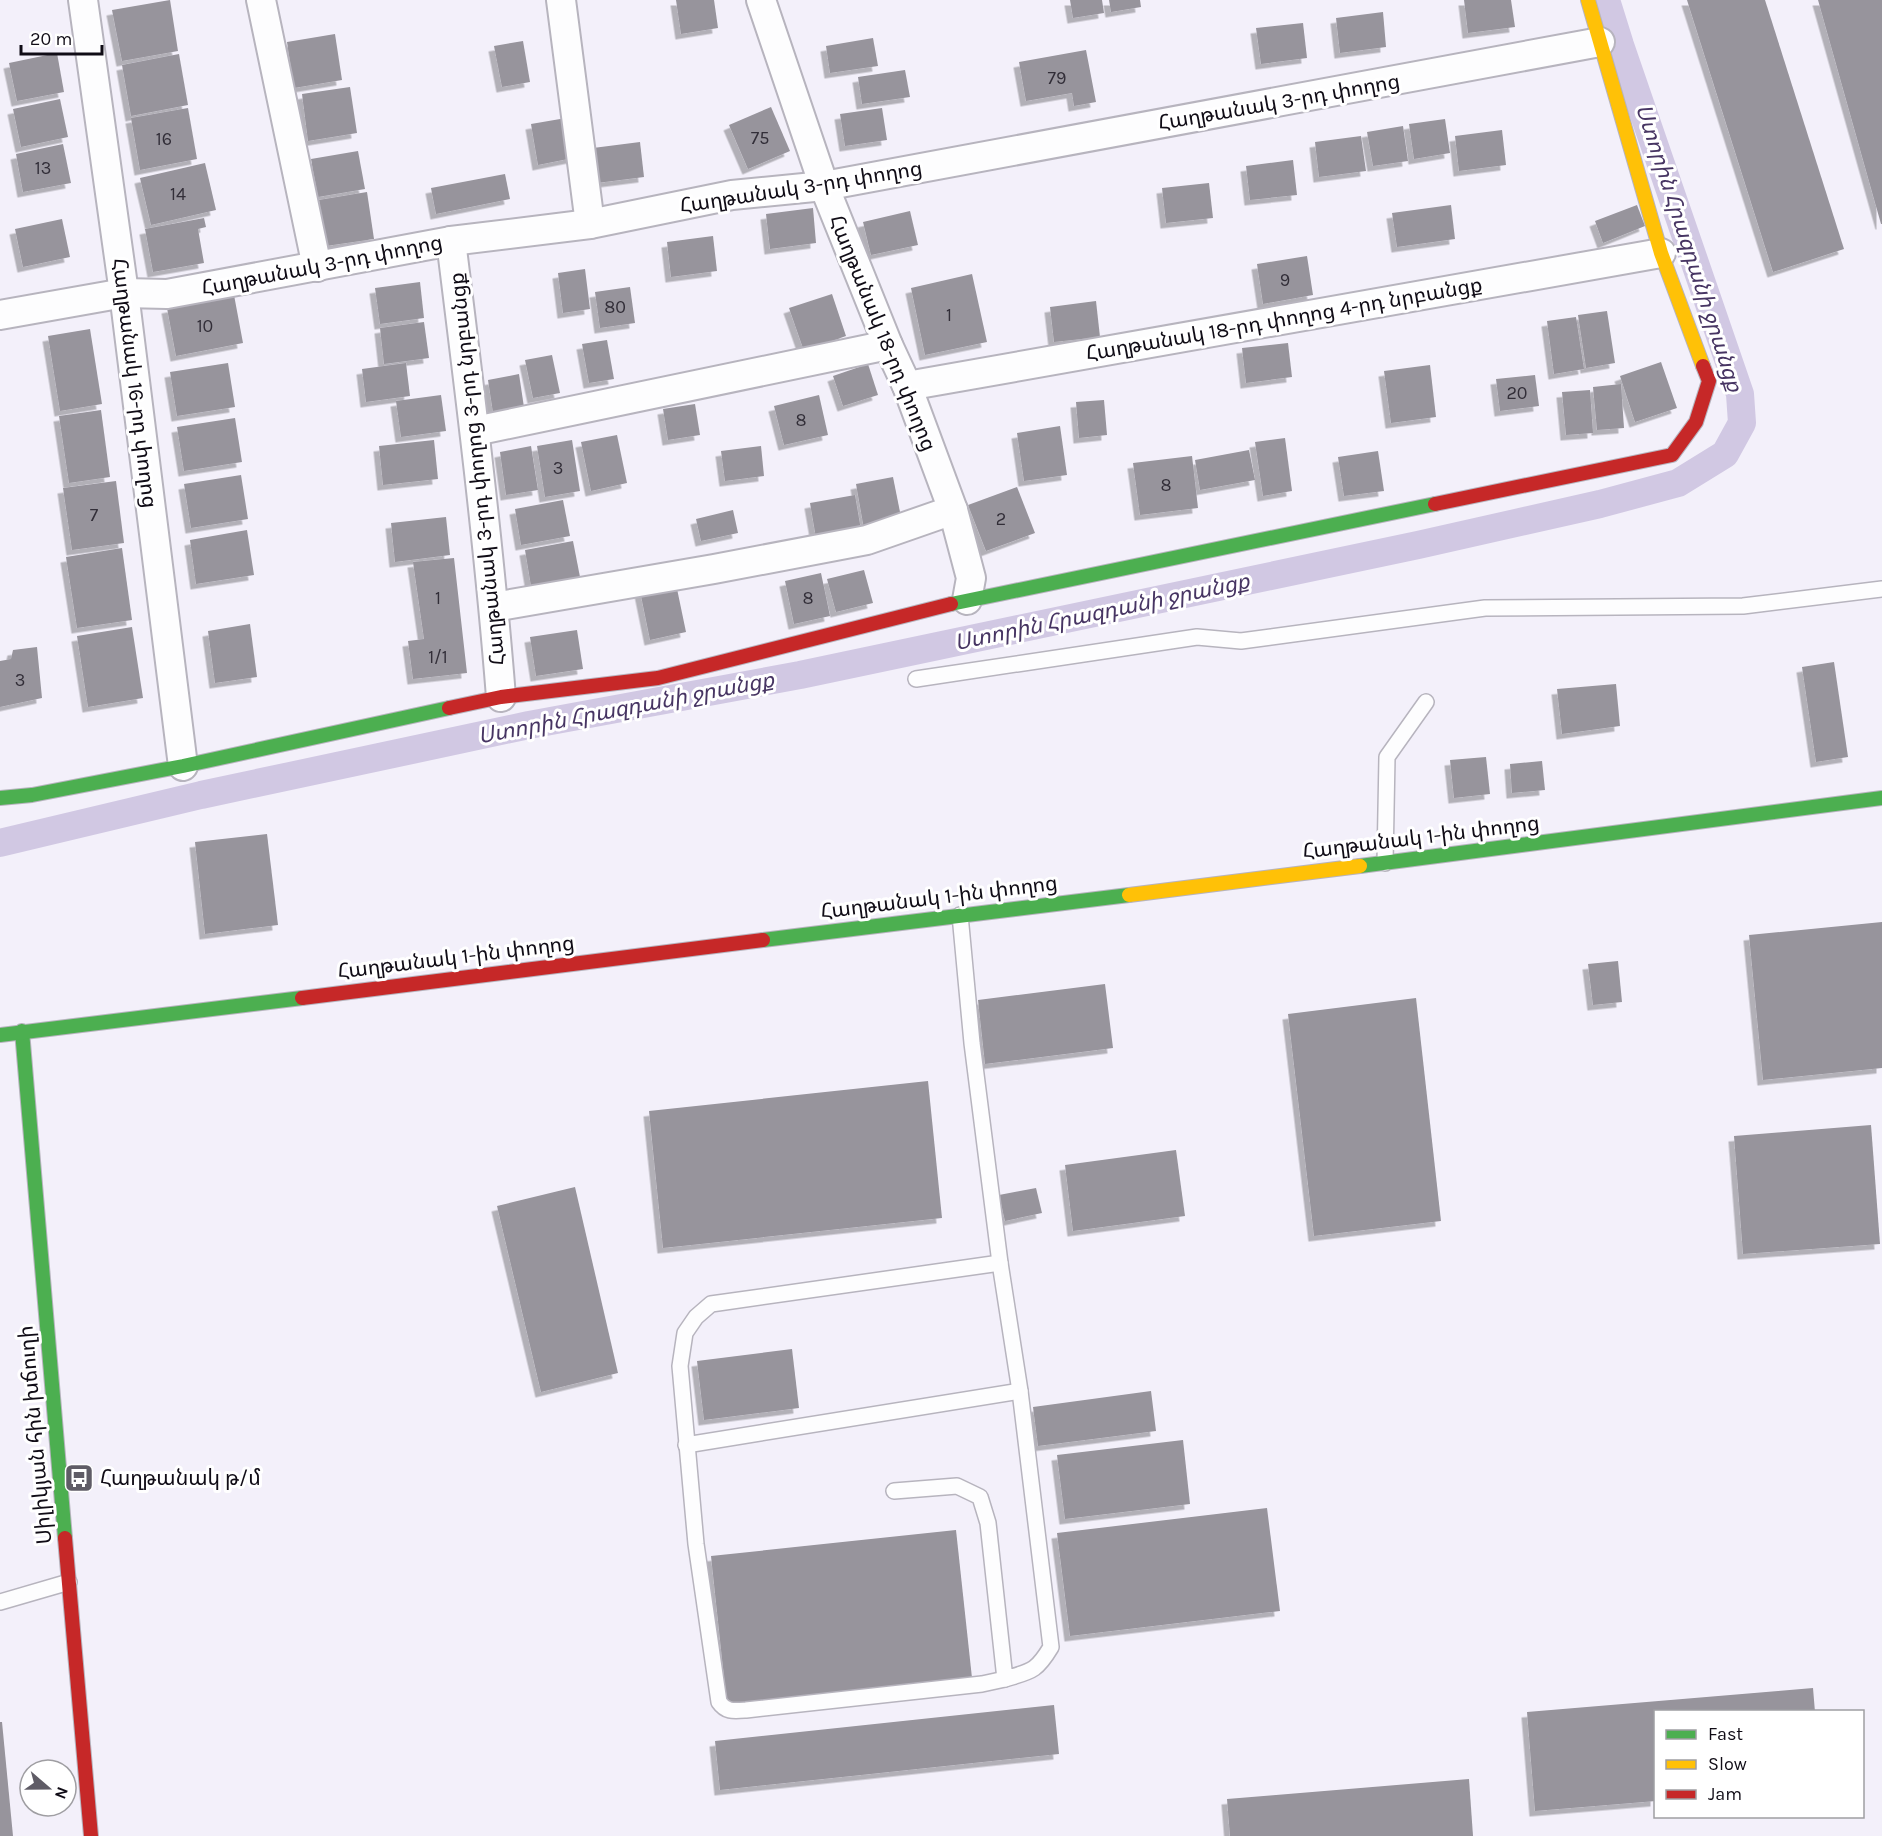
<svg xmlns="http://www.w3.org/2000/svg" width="1882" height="1836" font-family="Karla,'Noto Sans Armenian',sans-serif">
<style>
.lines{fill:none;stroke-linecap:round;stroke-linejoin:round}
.canal{stroke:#d1c8e3;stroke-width:28}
.building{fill:#97949c;filter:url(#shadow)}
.lane-casing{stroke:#b7b4be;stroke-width:18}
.street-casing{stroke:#b7b4be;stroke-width:32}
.fast-casing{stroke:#b7b4be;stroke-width:16}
.slow-casing{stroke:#b7b4be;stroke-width:16}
.jam-casing{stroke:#b7b4be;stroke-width:16}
.lane{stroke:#fdfdfe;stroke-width:15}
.street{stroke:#fdfdfe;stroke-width:28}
.fast{stroke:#4caf50;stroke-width:14}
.slow{stroke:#ffc107;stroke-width:14}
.jam{stroke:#c62828;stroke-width:14}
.labels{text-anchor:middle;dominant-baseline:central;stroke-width:6;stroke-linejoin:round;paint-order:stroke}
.number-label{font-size:18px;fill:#322e38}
.street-label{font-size:21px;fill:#100c16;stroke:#fff}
.poi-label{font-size:21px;fill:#100c16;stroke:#fff;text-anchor:start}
.water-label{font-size:22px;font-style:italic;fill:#473563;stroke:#fff}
</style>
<defs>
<filter id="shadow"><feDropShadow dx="-5.5" dy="5.5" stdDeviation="0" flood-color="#0004"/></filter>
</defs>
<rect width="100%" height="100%" fill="#f3f0fa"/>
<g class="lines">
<path class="canal" d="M0 843 201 795 529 725 800 675 1418 545 1600 504 1678 483 1725 454 1742 423 1740 394 1620 45 1606 0"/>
</g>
<g class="building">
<path d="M170 0 178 51 122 61 112 10Z"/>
<path d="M676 0H714L718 28 681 34Z"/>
<path d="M1070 0H1102L1104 13 1073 18Z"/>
<path d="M1109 0H1140L1141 7 1111 12Z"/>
<path d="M1464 0H1511L1515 27 1468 33Z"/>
<path d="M1687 0H1765L1844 249 1773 272Z"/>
<path d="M1818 0H1882V224H1881Z"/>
<path d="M1383 12 1386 47 1340 53 1336 18Z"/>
<path d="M1303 23 1307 58 1261 64 1256 28Z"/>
<path d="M335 34 342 80 294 88 287 42Z"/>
<path d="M873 38 878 66 830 73 826 46Z"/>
<path d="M523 41 530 82 502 87 494 46Z"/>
<path d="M1086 50 1096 102 1074 106 1072 93 1026 101 1019 62Z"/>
<path d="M57 53 64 92 17 101 9 63Z"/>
<path d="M179 54 188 105 131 116 122 65Z"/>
<path d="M905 70 910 97 862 104 858 77Z"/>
<path d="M350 87 357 133 308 141 302 94Z"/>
<path d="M60 99 68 137 21 147 13 109Z"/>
<path d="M771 107 790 151 748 169 729 125Z"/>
<path d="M188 108 197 159 140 170 131 118Z"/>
<path d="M882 108 887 140 845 146 840 114Z"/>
<path d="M566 118 573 158 538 165 531 124Z"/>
<path d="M1445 119 1450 153 1414 159 1409 124Z"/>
<path d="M1403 126 1408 161 1373 166 1367 132Z"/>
<path d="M1502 130 1506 165 1459 171 1455 136Z"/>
<path d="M1361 136 1366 171 1319 177 1315 142Z"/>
<path d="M640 142 644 177 597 183 593 148Z"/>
<path d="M63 144 71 183 23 192 16 154Z"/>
<path d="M358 151 365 189 318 197 311 159Z"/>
<path d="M1293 160 1297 195 1250 200 1246 166Z"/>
<path d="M205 163 216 210 151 225 140 178Z"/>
<path d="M505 174 510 199 436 214 431 188Z"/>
<path d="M1209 183 1213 218 1166 223 1162 188Z"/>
<path d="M367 192 374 239 326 246 319 200Z"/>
<path d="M1451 205 1455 239 1397 247 1392 213Z"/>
<path d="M1637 205 1645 226 1603 243 1595 221Z"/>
<path d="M813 208 816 243 770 249 766 214Z"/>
<path d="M910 211 918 245 871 255 863 222Z"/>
<path d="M204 218 206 227 198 229 204 263 153 272 145 229Z"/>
<path d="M62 219 70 257 23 267 15 229Z"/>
<path d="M713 236 717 271 671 277 667 242Z"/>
<path d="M1307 256 1313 295 1263 304 1257 264Z"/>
<path d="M585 269 590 309 563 313 558 273Z"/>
<path d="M972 274 987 342 925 355 911 288Z"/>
<path d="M420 282 424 318 380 324 375 288Z"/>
<path d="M630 287 635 323 600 328 595 292Z"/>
<path d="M832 294 846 336 804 351 789 308Z"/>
<path d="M234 295 243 343 176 356 167 308Z"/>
<path d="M1096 301 1100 337 1054 342 1050 307Z"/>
<path d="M1607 311 1615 363 1586 368 1578 315Z"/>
<path d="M1576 317 1584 369 1554 374 1547 321Z"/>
<path d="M424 322 429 358 384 364 380 328Z"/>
<path d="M90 329 102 404 60 411 48 336Z"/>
<path d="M607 340 614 379 589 383 582 344Z"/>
<path d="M1288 343 1292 377 1246 383 1242 348Z"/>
<path d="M552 355 560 393 533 398 525 360Z"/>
<path d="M1661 362 1677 408 1635 422 1620 376Z"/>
<path d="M228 363 235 407 177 416 170 372Z"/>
<path d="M406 363 410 396 366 402 362 369Z"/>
<path d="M868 364 878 395 843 406 833 376Z"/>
<path d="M1430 365 1436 417 1391 423 1384 371Z"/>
<path d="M519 374 525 414 494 419 488 380Z"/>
<path d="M1535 375 1539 406 1500 411 1496 379Z"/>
<path d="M1621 384 1624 428 1597 430 1593 387Z"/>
<path d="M1590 390 1593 433 1566 435 1562 392Z"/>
<path d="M441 395 446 431 401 437 396 401Z"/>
<path d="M819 395 828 435 784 445 774 406Z"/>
<path d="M1104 400 1107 435 1079 438 1076 402Z"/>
<path d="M695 404 700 435 668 440 663 409Z"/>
<path d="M101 410 110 477 69 483 59 416Z"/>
<path d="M235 418 242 462 184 471 177 427Z"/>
<path d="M1060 426 1067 475 1024 481 1017 433Z"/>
<path d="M617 435 627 483 591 491 581 442Z"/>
<path d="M1285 438 1292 491 1263 496 1255 442Z"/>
<path d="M434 440 438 479 383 485 379 446Z"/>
<path d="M572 440 580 491 545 497 537 446Z"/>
<path d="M531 446 538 490 506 495 500 452Z"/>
<path d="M761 446 764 476 725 481 721 451Z"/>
<path d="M1249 450 1255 480 1200 490 1195 460Z"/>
<path d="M1378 451 1384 491 1344 496 1338 457Z"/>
<path d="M1192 456 1198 508 1140 515 1133 463Z"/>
<path d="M241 475 248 519 191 528 184 484Z"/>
<path d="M893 477 902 522 864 529 856 484Z"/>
<path d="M116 481 124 543 72 550 63 488Z"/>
<path d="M1017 487 1035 533 986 551 968 505Z"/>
<path d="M855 495 861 530 816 538 810 503Z"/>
<path d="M563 500 570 536 521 545 515 509Z"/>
<path d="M733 510 738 533 701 541 696 519Z"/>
<path d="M446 517 450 555 395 562 391 523Z"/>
<path d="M247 530 254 575 196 584 190 540Z"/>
<path d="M573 541 580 577 531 586 525 550Z"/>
<path d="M122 548 132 620 77 628 66 557Z"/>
<path d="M454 558 467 673 413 679 408 641 424 639 413 562Z"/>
<path d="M864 570 873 603 836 612 827 579Z"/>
<path d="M821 573 830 616 794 624 785 581Z"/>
<path d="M676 584 686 632 650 640 640 591Z"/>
<path d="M250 624 257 677 215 683 208 631Z"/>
<path d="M132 627 143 698 88 707 77 636Z"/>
<path d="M577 630 583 669 536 676 530 637Z"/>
<path d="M37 647 42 698 0 707V661L11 659 13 650Z"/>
<path d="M1834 662 1848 757 1816 762 1802 667Z"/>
<path d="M1616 684 1620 726 1562 734 1557 689Z"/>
<path d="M1486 757 1490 794 1454 798 1450 760Z"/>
<path d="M1542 761 1545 790 1512 793 1510 764Z"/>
<path d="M267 834 278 925 205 934 195 842Z"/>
<path d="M1882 922V1068L1763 1080 1749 935Z"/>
<path d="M1618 961 1622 1002 1593 1005 1588 964Z"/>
<path d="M1105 984 1113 1048 985 1064 978 1000Z"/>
<path d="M1416 998 1441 1221 1314 1236 1288 1014Z"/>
<path d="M928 1081 942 1218 663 1248 649 1111Z"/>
<path d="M1871 1125 1880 1244 1743 1254 1734 1136Z"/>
<path d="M1176 1150 1185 1216 1073 1231 1065 1165Z"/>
<path d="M575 1187 618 1373 541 1392 497 1206Z"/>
<path d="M1036 1188 1042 1213 1005 1221 999 1195Z"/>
<path d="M792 1349 799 1408 704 1420 697 1361Z"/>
<path d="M1151 1391 1156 1431 1038 1446 1033 1407Z"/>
<path d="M1183 1440 1190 1504 1065 1519 1057 1455Z"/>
<path d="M1267 1508 1280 1611 1070 1636 1057 1533Z"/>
<path d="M956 1530 972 1678 727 1705 711 1556Z"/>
<path d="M1813 1688 1815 1712H1656V1801L1535 1811 1527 1712Z"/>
<path d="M1054 1705 1059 1754 720 1790 715 1741Z"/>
<path d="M0 1722H2L13 1836H0Z"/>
<path d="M1469 1779 1473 1836H1230L1227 1799Z"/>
</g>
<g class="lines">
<g class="lane-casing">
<g id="lane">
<path d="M916 679 1197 637 1241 641 1485 608 1743 606 1882 589"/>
<path d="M1385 863 1387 757 1426 702"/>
<path d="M1000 1263 711 1304 696 1317 685 1333 680 1366 696 1544 719 1702C726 1712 733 1711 746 1710L982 1684 1005 1679"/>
<path d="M686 1445 1020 1391"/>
<path d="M894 1491 957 1486 980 1497 988 1523 1005 1679C1031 1671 1036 1672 1051 1647L1020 1391 1000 1263 972 1043 960 915"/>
<path d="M0 1602 69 1582"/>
</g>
</g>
<g class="street-casing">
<g id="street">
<path d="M83 0 124 293 183 766"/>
<path d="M261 0 317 267"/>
<path d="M561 0 590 224"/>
<path d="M761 0 824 186 888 345 907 386 953 510 971 578 967 600"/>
<path d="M451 241C470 393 489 545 501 697"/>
<path d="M0 315 124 293 167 294 451 241 590 224 732 195 824 186 1600 42"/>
<path d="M907 386 1661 253"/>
<path d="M475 431 888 345"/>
<path d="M494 607 714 569 867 540 953 510"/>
</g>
</g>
<g class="fast-casing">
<g id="fast">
<path d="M951 604 1435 504"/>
<path d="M0 798 32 795 183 766 449 708"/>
<path d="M1360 866 1882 798"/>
<path d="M763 940 1129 895"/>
<path d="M22 1031 65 1538"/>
<path d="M0 1035 302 998"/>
</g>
</g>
<g class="slow-casing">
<g id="slow">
<path d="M1588 0 1661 253 1703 366"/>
<path d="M1129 895 1360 866"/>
</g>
</g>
<g class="jam-casing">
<g id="jam">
<path d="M1435 504 1672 455 1696 422 1709 381 1703 366"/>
<path d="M449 708 501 697 658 678 951 604"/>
<path d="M302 998 763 940"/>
<path d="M65 1538 91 1836"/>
</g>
</g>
<use href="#lane" class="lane"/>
<use href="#street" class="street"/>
<use href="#fast" class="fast"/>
<use href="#slow" class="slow"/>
<use href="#jam" class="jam"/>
</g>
<defs>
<g id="bus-square" transform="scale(1.5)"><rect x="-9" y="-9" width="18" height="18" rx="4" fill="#5f5c66" stroke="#fff"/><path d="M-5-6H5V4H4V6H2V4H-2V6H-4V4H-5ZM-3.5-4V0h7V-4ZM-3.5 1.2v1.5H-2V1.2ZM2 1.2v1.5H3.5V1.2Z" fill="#fff"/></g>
</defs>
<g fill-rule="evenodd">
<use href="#bus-square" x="79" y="1478"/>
</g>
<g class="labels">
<g class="number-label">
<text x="1057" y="78">79</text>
<text x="760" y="138">75</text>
<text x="164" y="139">16</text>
<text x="43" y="168">13</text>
<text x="178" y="194">14</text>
<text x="1285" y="280">9</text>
<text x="615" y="307">80</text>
<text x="949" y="315">1</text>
<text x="205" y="326">10</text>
<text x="1517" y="393">20</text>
<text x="801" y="420">8</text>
<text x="558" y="468">3</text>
<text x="1166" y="485">8</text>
<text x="94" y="515">7</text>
<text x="1001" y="519">2</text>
<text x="438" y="598">1</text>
<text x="808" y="598">8</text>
<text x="438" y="657">1/1</text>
<text x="20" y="680">3</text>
</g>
<g class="street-label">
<text transform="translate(1279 102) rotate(-10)">Հաղթանակ 3-րդ փողոց</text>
<text transform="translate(801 187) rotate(-9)">Հաղթանակ 3-րդ փողոց</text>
<text transform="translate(322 265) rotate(-11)">Հաղթանակ 3-րդ փողոց</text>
<text transform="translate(1284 319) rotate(-10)">Հաղթանակ 18-րդ փողոց 4-րդ նրբանցք</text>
<text transform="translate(883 333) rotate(68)">Հաղթանակ 18-րդ փողոց</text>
<text transform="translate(135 383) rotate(83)">Հաղթանակ 16-րդ փողոց</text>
<text transform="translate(477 469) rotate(-96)">Հաղթանակ 3-րդ փողոց 3-րդ նրբանցք</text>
<text transform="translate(1421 837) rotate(-7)">Հաղթանակ 1-ին փողոց</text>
<text transform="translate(939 897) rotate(-7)">Հաղթանակ 1-ին փողոց</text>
<text transform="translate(456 957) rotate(-7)">Հաղթանակ 1-ին փողոց</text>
<text transform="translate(35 1435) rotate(-95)">Սիլիկյան հին խճուղի</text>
</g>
<g class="poi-label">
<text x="100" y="1478">Հաղթանակ թ/մ</text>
</g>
<g class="water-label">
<text transform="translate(1689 248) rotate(72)">Ստորին Հրազդանի ջրանցք</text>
<text transform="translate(1102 612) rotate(-12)">Ստորին Հրազդանի ջրանցք</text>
<text transform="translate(626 708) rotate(-11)">Ստորին Հրազդանի ջրանցք</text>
</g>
</g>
<rect x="1654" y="1710" width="210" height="108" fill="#ffffff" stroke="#9f9ea2" stroke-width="1.5"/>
<rect x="1666" y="1730" width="30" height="9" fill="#4caf50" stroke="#9f9ea2" stroke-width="1.5"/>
<text x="1708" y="1740" font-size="18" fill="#100c16">Fast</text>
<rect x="1666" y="1760" width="30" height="9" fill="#ffc107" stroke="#9f9ea2" stroke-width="1.5"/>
<text x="1708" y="1770" font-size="18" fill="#100c16">Slow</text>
<rect x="1666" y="1790" width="30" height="9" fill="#c62828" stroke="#9f9ea2" stroke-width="1.5"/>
<text x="1708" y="1800" font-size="18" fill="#100c16">Jam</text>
<g transform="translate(48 1788) rotate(110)"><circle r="28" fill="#ffffff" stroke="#9f9ea2" stroke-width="1.5"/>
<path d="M0-4.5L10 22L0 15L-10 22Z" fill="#5f5c66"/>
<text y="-9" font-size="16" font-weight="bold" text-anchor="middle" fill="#100c16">N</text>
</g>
<path d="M21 45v9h81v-9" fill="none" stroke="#100c16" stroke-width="3"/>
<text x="30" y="45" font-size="18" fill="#100c16" stroke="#ffffff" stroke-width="4.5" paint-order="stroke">20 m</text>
</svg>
